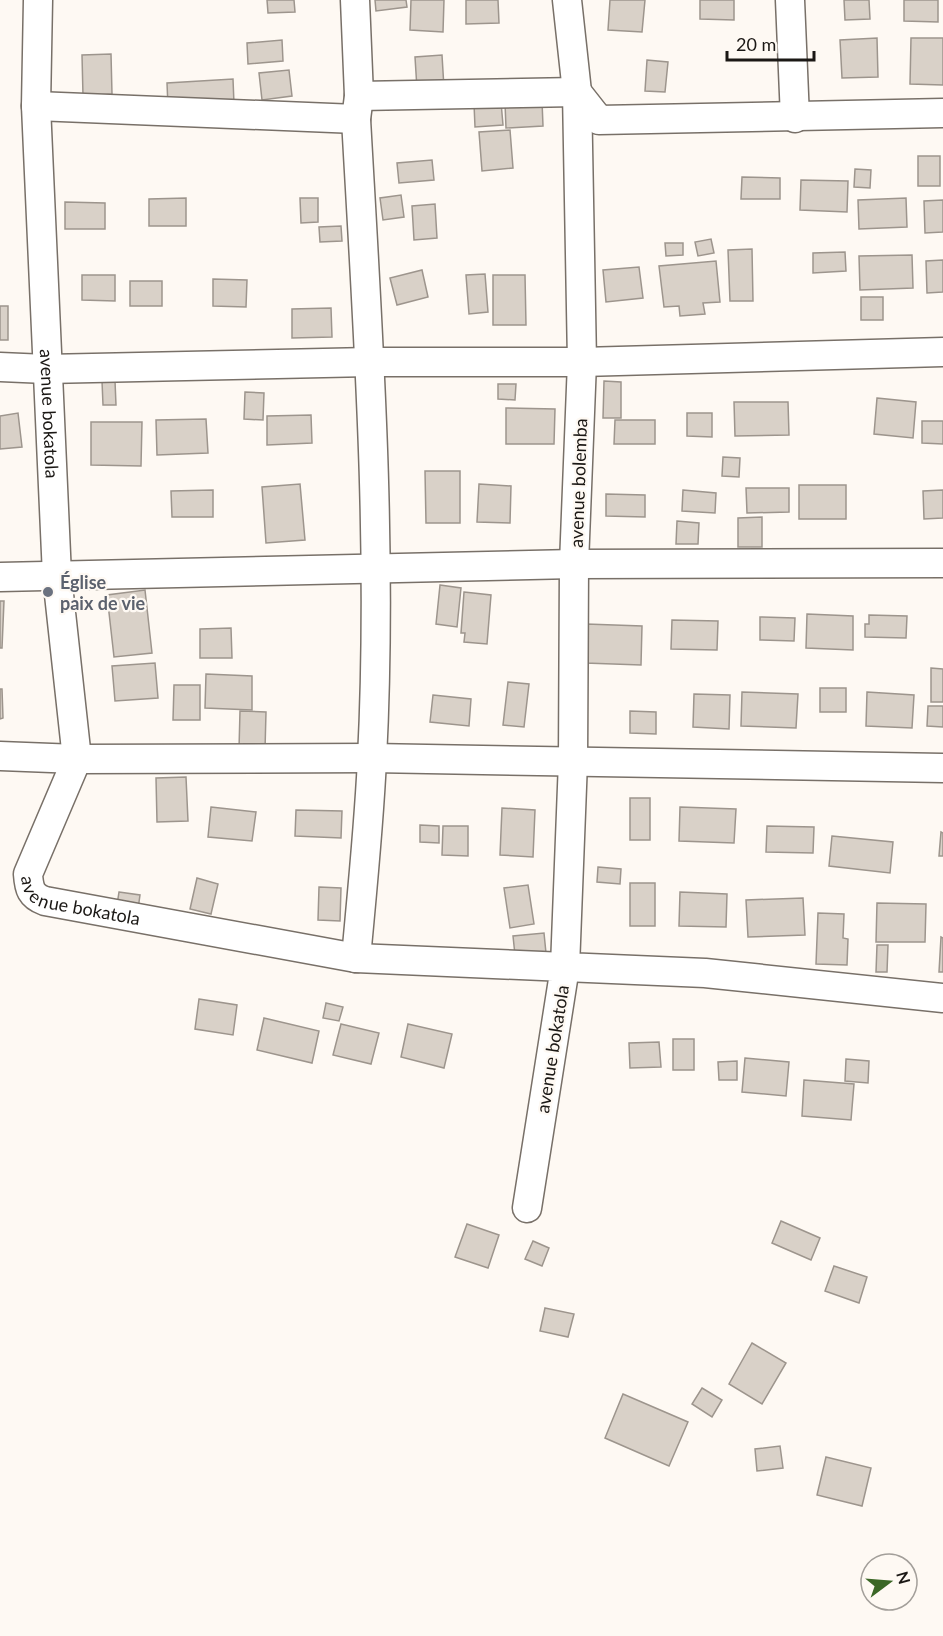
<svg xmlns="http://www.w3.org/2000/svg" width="943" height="1636" font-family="Lato,sans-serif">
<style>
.building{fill:#d9d1c8;stroke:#9d958d;stroke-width:1.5}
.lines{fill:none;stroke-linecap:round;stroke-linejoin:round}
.street-casing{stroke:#787068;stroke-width:31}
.street{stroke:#fff;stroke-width:28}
.worship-dot{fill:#6b7280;stroke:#fef9f3;stroke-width:2}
.labels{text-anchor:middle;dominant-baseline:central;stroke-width:4.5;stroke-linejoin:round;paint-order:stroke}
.street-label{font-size:18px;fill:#1b1815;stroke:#fef9f3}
.worship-label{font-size:18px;font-weight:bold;fill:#5b616d;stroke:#fef9f3;text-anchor:start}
</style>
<rect width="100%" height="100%" fill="#fef9f3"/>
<g class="building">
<path d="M267 0H294L295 12 268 13Z"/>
<path d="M375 0H406L407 7 376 11Z"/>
<path d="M411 0H444L443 32 410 30Z"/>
<path d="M466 0H498L499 23 466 24Z"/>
<path d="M610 0H645L642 32 608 30Z"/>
<path d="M700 0H734V20L700 19Z"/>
<path d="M844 0H869L870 19 845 20Z"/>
<path d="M904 0H938V22L904 21Z"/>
<path d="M877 38 878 77 842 78 840 40Z"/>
<path d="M911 38H943V85L910 84Z"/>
<path d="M282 40 283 61 248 64 247 43Z"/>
<path d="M111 54 112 94 83 96 82 55Z"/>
<path d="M442 55 444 88 417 89 415 57Z"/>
<path d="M647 60 668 62 665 92 645 91Z"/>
<path d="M289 70 292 96 262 100 259 73Z"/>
<path d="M233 79 234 104 168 107 167 83Z"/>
<path d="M542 101 543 126 506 128 505 103Z"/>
<path d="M501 102 503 125 475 127 474 104Z"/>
<path d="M510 130 513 168 482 171 479 132Z"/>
<rect x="918" y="156" width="22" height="30"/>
<path d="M432 160 434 180 399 183 397 163Z"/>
<path d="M855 169 871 170 870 188 854 187Z"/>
<path d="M742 177 780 178V199H741Z"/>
<path d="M801 180 848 181 847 212 800 210Z"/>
<path d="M401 195 404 217 383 220 380 198Z"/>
<path d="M186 198V226H149V199Z"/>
<path d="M300 198H318V222L301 223Z"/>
<path d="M906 198 907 227 859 229 858 200Z"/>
<path d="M943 200V232L925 233 924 201Z"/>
<path d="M65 202 105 203V229H65Z"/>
<path d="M435 204 437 238 414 240 412 206Z"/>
<path d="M341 226 342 241 320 242 319 227Z"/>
<path d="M711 239 714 253 698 256 695 242Z"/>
<path d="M665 243H683V255L666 256Z"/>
<path d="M752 249 753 301H730L728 250Z"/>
<path d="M845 252 846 271 813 273V253Z"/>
<path d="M912 255 913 288 860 290 859 256Z"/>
<path d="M943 260V292L927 293 926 261Z"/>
<path d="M716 261 720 302 703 303 705 314 680 316 679 306 664 307 659 266Z"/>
<path d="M639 267 643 298 606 302 603 270Z"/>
<path d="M422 270 428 297 397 305 390 278Z"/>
<path d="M485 274 488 312 469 314 466 275Z"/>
<path d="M82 275H115V301L82 300Z"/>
<path d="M493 275H525L526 325H493Z"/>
<path d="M213 279 247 280 246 307 213 306Z"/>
<rect x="130" y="281" width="32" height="25"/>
<rect x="861" y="297" width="22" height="23"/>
<rect x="0" y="306" width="8" height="34"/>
<path d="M331 308 332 337 292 338V309Z"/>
<path d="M102 381H115L116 405H103Z"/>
<path d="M604 381 621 382V418H603Z"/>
<path d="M498 384H516L515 400 498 399Z"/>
<path d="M245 392 264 393 263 420 244 419Z"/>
<path d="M877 398 916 402 913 438 874 434Z"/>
<path d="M734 402H788L789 435 735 436Z"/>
<path d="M506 408 555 409 554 444H506Z"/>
<path d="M18 413 22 447 0 449V416Z"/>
<path d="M687 413H712V437L687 436Z"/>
<path d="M311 415 312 443 267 445V416Z"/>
<path d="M206 419 208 453 157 455 156 420Z"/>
<path d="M615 420H655V444H614Z"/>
<path d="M922 421H943V444L922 443Z"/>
<path d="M91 422H142L141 466 91 465Z"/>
<path d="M723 457 740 458 739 477 722 476Z"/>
<path d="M425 471H460V523H426Z"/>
<path d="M300 484 305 540 266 543 262 487Z"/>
<path d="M479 484 511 486 510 523 477 522Z"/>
<rect x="799" y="485" width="47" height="34"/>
<path d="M746 488H789V512L747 513Z"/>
<path d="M213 490V517H172L171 491Z"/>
<path d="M683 490 716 493 715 513 682 511Z"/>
<path d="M943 490V518L924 519 923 491Z"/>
<path d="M606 494 645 495V517L606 516Z"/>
<path d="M762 517V547H738V518Z"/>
<path d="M677 521 699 523 698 544H676Z"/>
<path d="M440 585 461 588 457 627 436 624Z"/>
<path d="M145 590 152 653 114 657 107 595Z"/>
<path d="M464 592 491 595 487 644 464 642 465 633H461Z"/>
<path d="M0 601H4L2 648H0Z"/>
<path d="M807 614 853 616V650L806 648Z"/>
<path d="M869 615 907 616 906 638 865 637V624H869Z"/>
<path d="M760 617 795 618 794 641 760 640Z"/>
<path d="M672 620 718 621 717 650 671 649Z"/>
<path d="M586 624 642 626 641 665 585 663Z"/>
<path d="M231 628 232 658H200V629Z"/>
<path d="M155 663 158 698 115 701 112 666Z"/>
<path d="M931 668 943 669V702H931Z"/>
<path d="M206 674 252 676V710L205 708Z"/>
<path d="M508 682 529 684 524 727 503 725Z"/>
<path d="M174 685H200V720H173Z"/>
<rect x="820" y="688" width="26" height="24"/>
<path d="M0 689H2L3 718 0 719Z"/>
<path d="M742 692 798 694 796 728 741 726Z"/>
<path d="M867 692 914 695 912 728 866 726Z"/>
<path d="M694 694 730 695 729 729 693 727Z"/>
<path d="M433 695 471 699 469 726 430 722Z"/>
<path d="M928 706H943V727L927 726Z"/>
<path d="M240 711 266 712 265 750 239 749Z"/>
<path d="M630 711 656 712V734L630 733Z"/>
<path d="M186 777 188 821 157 822 156 778Z"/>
<rect x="630" y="798" width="20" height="42"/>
<path d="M211 807 256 812 252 841 208 837Z"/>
<path d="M680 807 736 809 734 843 679 841Z"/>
<path d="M502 808 535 810 533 857 500 855Z"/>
<path d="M296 810 342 811 341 838 295 836Z"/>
<path d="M420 825 439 826V843L420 842Z"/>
<path d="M443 826H468V856L442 855Z"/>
<path d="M767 826 814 827 813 853 766 852Z"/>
<path d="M941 832 943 833V856H939Z"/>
<path d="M832 836 893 842 890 873 829 866Z"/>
<path d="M598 867 621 869 620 884 597 882Z"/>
<path d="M197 878 218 884 211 914 190 909Z"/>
<rect x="630" y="883" width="25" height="43"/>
<path d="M528 885 534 924 510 928 504 888Z"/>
<path d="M319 887 341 888 340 921 318 920Z"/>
<path d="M119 892 140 895 138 909 117 905Z"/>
<path d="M680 892 727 894 726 927 679 926Z"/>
<path d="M803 898 805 935 748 937 746 900Z"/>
<path d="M877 903 926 904 925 942H876Z"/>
<path d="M818 913 844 914 843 938 848 939 847 965 816 964Z"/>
<path d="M544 933 546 953 515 955 513 936Z"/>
<path d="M941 937 943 938V972H939Z"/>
<path d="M877 945H888L887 972H876Z"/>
<path d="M199 999 237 1005 233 1035 195 1029Z"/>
<path d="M326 1003 343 1007 339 1021 323 1018Z"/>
<path d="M264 1018 319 1031 312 1063 257 1050Z"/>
<path d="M341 1024 379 1033 371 1064 333 1055Z"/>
<path d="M408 1024 452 1034 444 1068 401 1057Z"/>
<rect x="673" y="1039" width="21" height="31"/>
<path d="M659 1042 661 1067 630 1068 629 1043Z"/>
<path d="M745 1058 789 1062 786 1096 742 1092Z"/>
<path d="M846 1059 869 1061 868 1083 845 1081Z"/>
<path d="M737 1061V1080H719L718 1062Z"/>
<path d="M804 1080 854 1084 851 1120 802 1116Z"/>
<path d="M781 1221 820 1238 811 1260 772 1243Z"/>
<path d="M467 1224 499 1235 488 1268 455 1257Z"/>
<path d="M533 1241 549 1248 542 1266 525 1259Z"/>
<path d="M834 1266 867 1277 859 1303 825 1291Z"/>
<path d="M545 1308 574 1314 568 1337 540 1331Z"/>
<path d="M752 1343 786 1363 762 1404 729 1384Z"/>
<path d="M702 1388 722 1400 712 1417 692 1404Z"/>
<path d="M623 1394 688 1422 669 1466 605 1438Z"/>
<path d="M780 1446 783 1468 757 1471 755 1449Z"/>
<path d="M826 1457 871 1468 862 1506 817 1495Z"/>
</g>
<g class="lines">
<g class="street-casing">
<g id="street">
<path id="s1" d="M38 0 36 106 57 576 77 759 28 874C29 889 31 896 45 901L356 958 565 967 527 1208"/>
<path d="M355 0 359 96 356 119C368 332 383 546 372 759 369 825 362 892 356 958"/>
<path d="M567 0 577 92 582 362 574 564 573 761 565 967 705 973 943 998"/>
<path d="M790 0 795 118"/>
<path d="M359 96 577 92 599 120 943 113"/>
<path d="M36 106 356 119"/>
<path d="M0 367 46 369 370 362H582L943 352"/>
<path d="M0 577 574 564 943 563"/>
<path d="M0 756 77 759 372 758 943 768"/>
</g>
</g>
<use href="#street" class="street"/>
</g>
<circle class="worship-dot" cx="48" cy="592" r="6"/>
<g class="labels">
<g class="street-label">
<text stroke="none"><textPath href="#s1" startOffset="414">avenue bokatola</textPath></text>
<text transform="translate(578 483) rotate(-88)">avenue bolemba</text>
<text stroke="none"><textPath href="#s1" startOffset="952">avenue bokatola</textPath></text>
<text transform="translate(552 1049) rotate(-81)">avenue bokatola</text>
</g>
<g class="worship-label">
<text x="60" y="582">Église<tspan x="60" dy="21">paix de vie</tspan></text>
</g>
</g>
<g transform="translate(889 1582) rotate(74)"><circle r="28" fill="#fef9f3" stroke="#a39f9a" stroke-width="1.5"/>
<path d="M0-4.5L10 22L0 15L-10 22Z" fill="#3b6726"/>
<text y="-9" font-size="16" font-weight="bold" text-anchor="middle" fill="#1b1815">N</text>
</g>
<path d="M727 51v9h87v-9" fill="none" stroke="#1b1815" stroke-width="3"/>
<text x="736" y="51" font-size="18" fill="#1b1815" stroke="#fef9f3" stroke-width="4.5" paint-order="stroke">20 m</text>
</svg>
